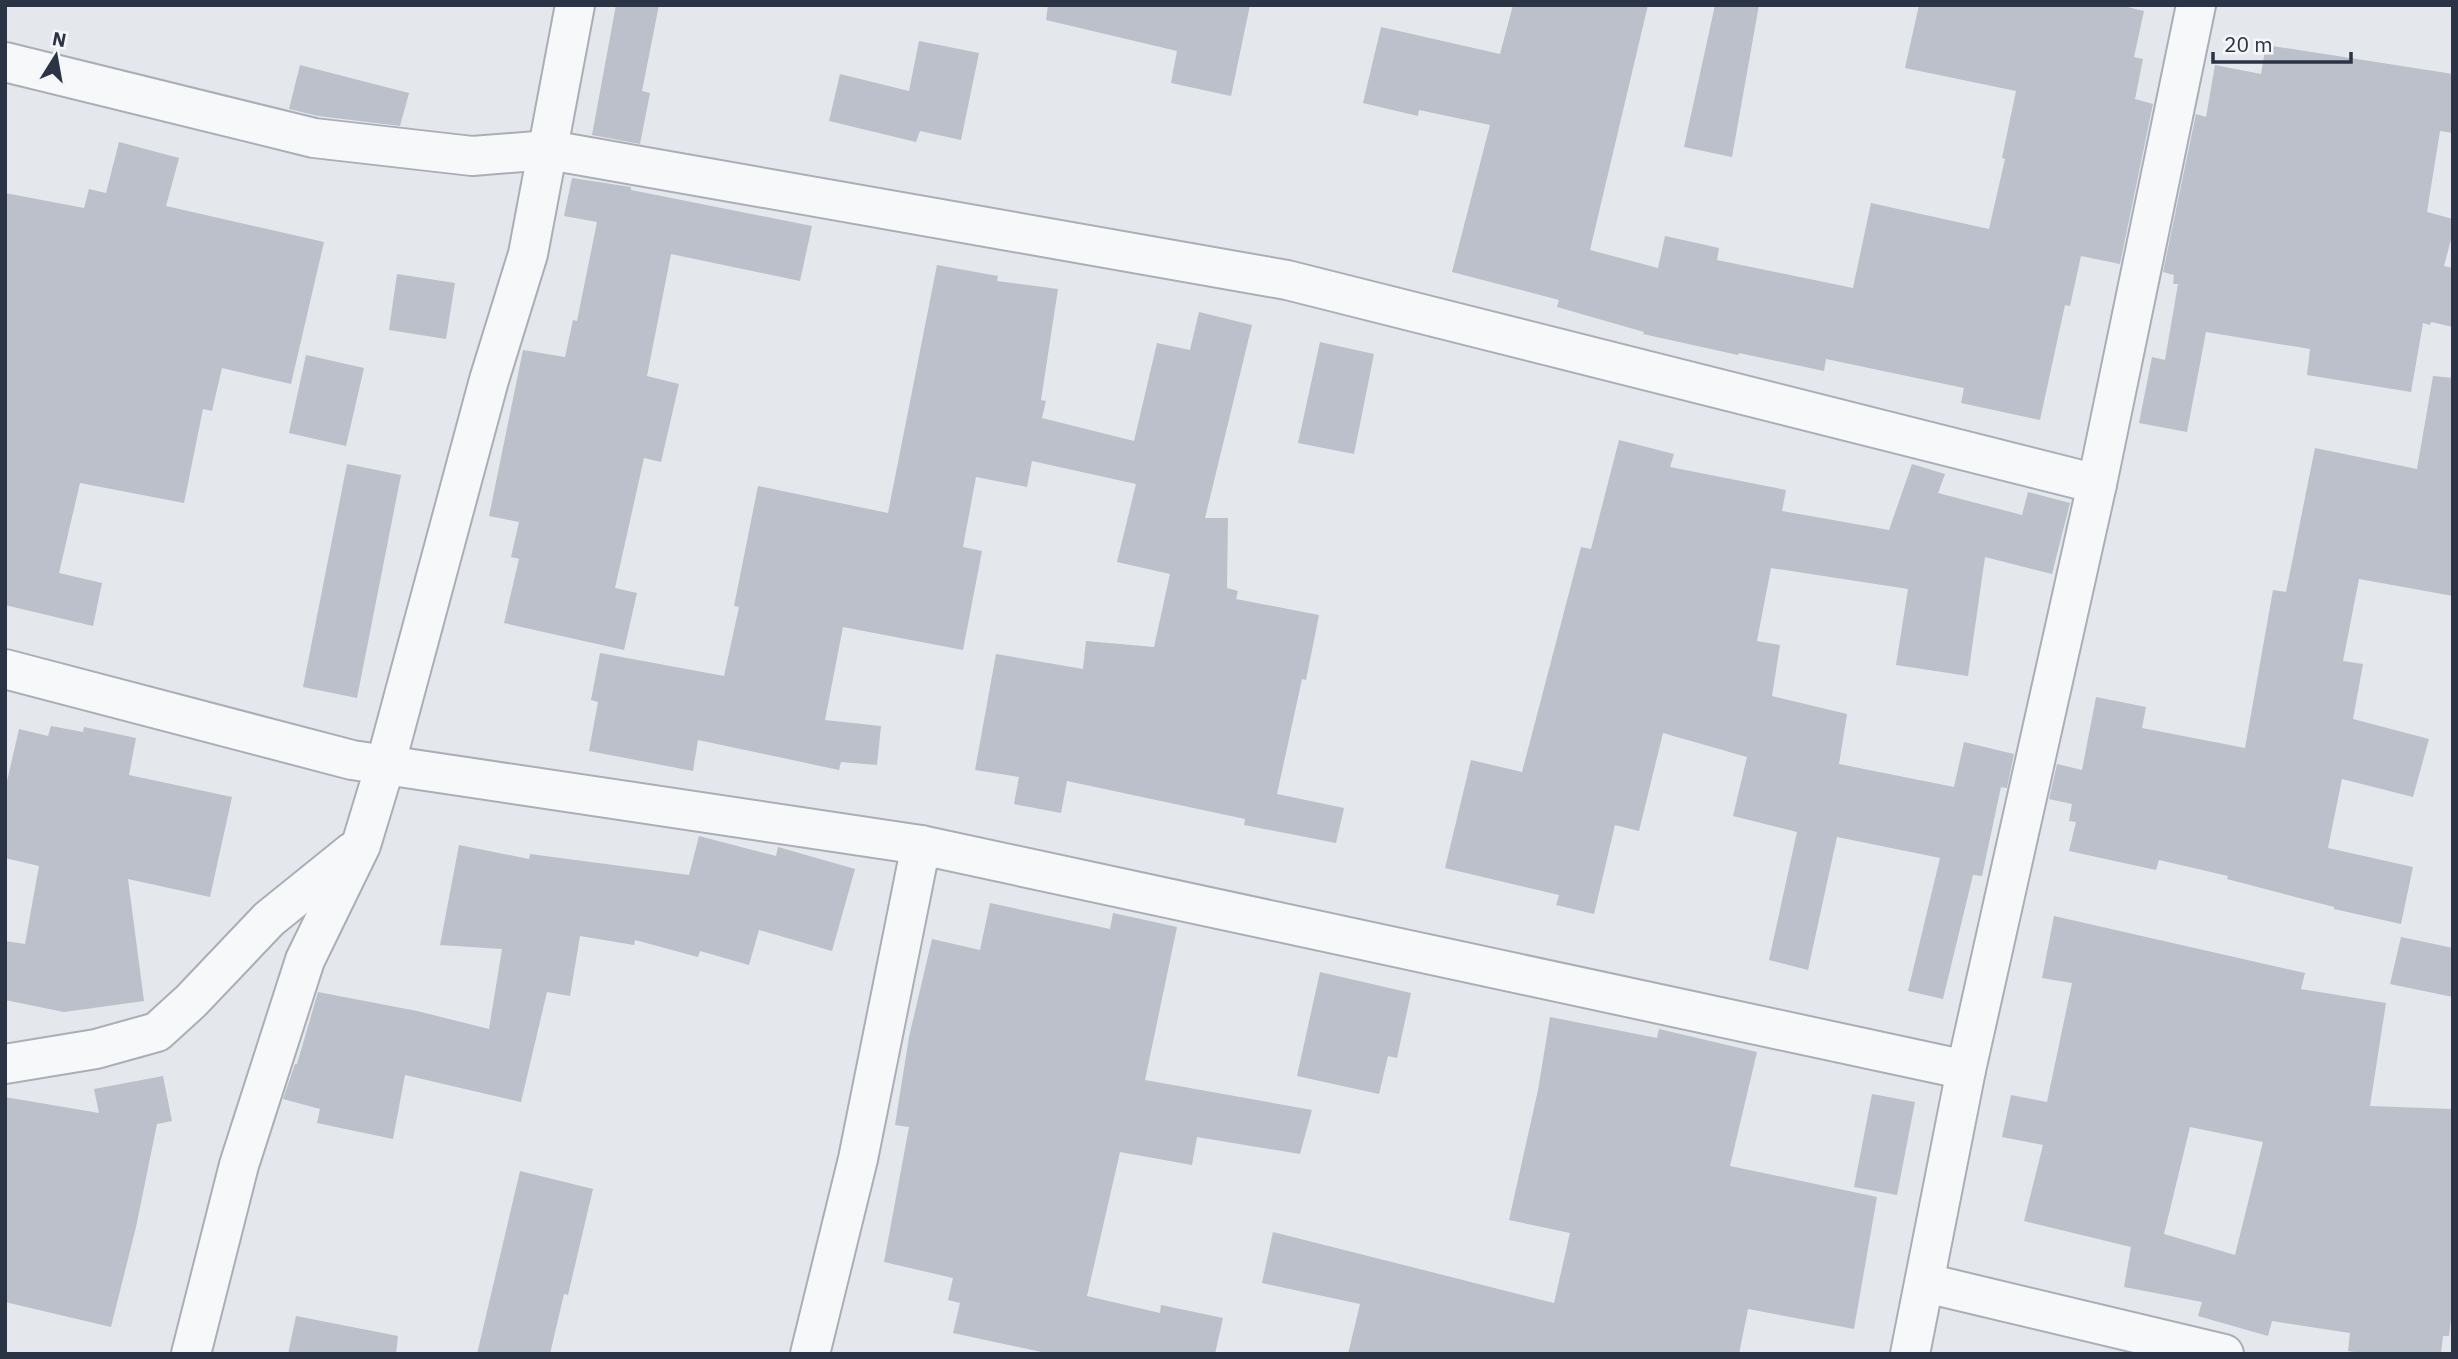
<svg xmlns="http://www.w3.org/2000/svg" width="2458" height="1359" font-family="'IBM Plex Sans',sans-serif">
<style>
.building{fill:#bbc0ca;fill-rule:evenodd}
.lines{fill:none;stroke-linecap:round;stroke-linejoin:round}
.street-casing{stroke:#a9aeb7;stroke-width:42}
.street{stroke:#f7f8fa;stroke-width:38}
</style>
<rect width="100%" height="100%" fill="#e4e7ec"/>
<g class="building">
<path d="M616 5H659L642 91 650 93 640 144 592 135Z"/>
<path d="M1048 5H1250L1231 96 1171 83 1177 51 1046 20Z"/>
<path d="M1513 5H1648L1590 250 1658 268 1665 236 1719 248 1717 260 1853 288 1871 203 1989 229 2005 159 2002 158 2016 91 1905 68 1919 5H2119L2144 11 2134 57 2143 59 2135 99 2153 104 2120 264 2081 256 2070 306 2065 305 2040 420 1961 403 1964 388 1826 359 1824 371 1739 353 1738 355 1643 334 1644 332 1557 307 1559 300 1452 272 1490 125 1419 110 1418 116 1363 103 1381 27 1500 54Z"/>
<path d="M1715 5H1759L1732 157 1684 147Z"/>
<path d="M919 41 979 53 961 140 920 131 916 142 829 121 840 74 909 91Z"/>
<path d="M2266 45 2453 74V133L2440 131 2427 212 2453 219V232L2444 266 2453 268V327L2431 322 2430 325 2423 323 2411 392 2307 375 2310 349 2206 332 2187 432 2139 423 2152 357 2165 360 2178 284H2173L2174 275 2163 272 2196 114 2206 117 2215 65 2261 74Z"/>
<path d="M300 65 409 93 400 126 318 116 289 109Z"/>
<path d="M119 142 179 158 166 206 324 242 291 384 222 368 212 411 203 409 184 503 80 483 59 573 102 583 93 626 5 605V193L84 208 89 189 106 193Z"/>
<path d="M572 178 631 187V190L812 226 800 281 671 254 647 376 679 384 661 462 644 458 615 588 637 593 624 650 504 623 519 559 511 557 519 522 489 516 523 350 565 357 573 320 577 321 597 222 564 216Z"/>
<path d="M937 265 998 276 997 281 1058 289 1041 400 1046 401 1042 418 1134 441 1157 343 1190 350 1199 312 1252 325 1205 518H1228L1227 588 1238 591 1236 599 1319 615 1306 680 1302 679 1277 794 1344 808 1336 843 1244 825 1245 819 1067 781 1061 813 1014 804 1019 777 975 770 996 654 1083 669 1086 641 1154 647 1170 574 1117 562 1136 484 1032 461 1027 487 976 477 963 547 982 551 963 650 843 627 825 720 881 726 877 765 841 762 839 770 698 740 693 771 589 751 598 702 591 700 600 653 724 676 739 607 734 606 758 486 888 513Z"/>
<path d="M397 274 455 283 446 339 389 330Z"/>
<path d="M1320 342 1374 354 1354 454 1298 443Z"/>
<path d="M306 355 364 368 346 446 289 433Z"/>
<path d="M2433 376 2453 378V596L2359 579 2343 661 2363 664 2353 719 2429 739 2413 797 2342 779 2328 848 2413 867 2401 924 2334 909V907L2227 879 2228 876 2159 860 2156 870 2069 851 2076 822 2069 821 2072 804 2049 799 2057 764 2082 770 2096 697 2146 707 2142 728 2245 748 2273 590 2286 592 2315 448 2417 469Z"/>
<path d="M1619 440 1674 454 1670 467 1786 490 1782 511 1889 530 1912 464 1945 474 1938 493 2022 515 2028 492 2070 503 2052 574 1985 557 1968 676 1896 665 1908 589 1771 568 1757 641 1780 645 1772 696 1847 714 1839 764 1954 787 1964 742 2014 754 2007 788 2001 787 1982 876 1973 875 1943 999 1908 991 1940 858 1837 837 1808 970 1769 960 1797 832 1733 816 1747 757 1663 733 1639 831 1615 825 1594 914 1556 905 1559 895 1445 868 1471 760 1522 772 1581 547 1591 549Z"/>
<path d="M347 464 401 475 357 698 303 687Z"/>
<path d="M51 726 83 732 84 727 136 738 129 775 232 797 210 897 128 879 144 1001 64 1012 5 1000V941L25 944 39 866 5 858V790L19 729 48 736Z"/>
<path d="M699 836 776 856 778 847 855 869 832 951 759 930 749 965 700 951 698 957 635 940 634 945 580 936 570 996 547 992 521 1102 405 1075 393 1139 317 1123 320 1109 283 1099 295 1064H297L318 992 417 1011 489 1029 502 949 440 945 459 845 529 859 530 854 689 875Z"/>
<path d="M990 903 1110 929 1113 913 1177 927 1145 1080 1312 1110 1300 1154 1197 1137 1192 1165 1120 1152 1087 1296 1160 1313 1161 1305 1223 1318 1215 1354H1051L953 1333 960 1303 948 1300 953 1278 884 1262 909 1127 895 1125 909 1037 932 939 980 950Z"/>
<path d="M2054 916 2305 973 2301 989 2386 1003 2370 1106 2453 1109V1302L2449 1336H2443L2441 1354H2367L2348 1351 2350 1333 2272 1321 2268 1336 2198 1316 2202 1302 2124 1287 2131 1247 2024 1221 2043 1145 2002 1137 2011 1095 2047 1102 2072 983 2042 978ZM2190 1127 2263 1142 2235 1255 2164 1234Z"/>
<path d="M2401 937 2453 948V997L2390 984Z"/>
<path d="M1320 972 1411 993 1397 1058 1388 1056 1379 1094 1297 1076Z"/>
<path d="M1550 1017 1657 1038 1659 1029 1757 1052 1730 1166 1877 1197 1854 1329 1748 1309 1739 1354H1348L1360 1304 1262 1283 1273 1232 1554 1303 1570 1233 1509 1220 1538 1090Z"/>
<path d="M163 1076 172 1121 157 1124 136 1227 111 1327 5 1302V1097L99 1113 94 1089Z"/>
<path d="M1872 1094 1915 1102 1897 1195 1854 1187Z"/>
<path d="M520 1171 593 1189 568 1295 564 1294 550 1354H477Z"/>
<path d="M296 1316 398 1336 396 1354H288Z"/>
</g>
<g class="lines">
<g class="street-casing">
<g id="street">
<path d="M5 62 314 138 472 156 549 150 1287 280 2097 484"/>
<path d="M5 669 352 760 921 845 1966 1070"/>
<path d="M5 1064 96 1049 157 1032 191 1001 269 919 352 852"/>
<path d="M1926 1283 2224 1354"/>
<path d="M191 1354 239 1165 305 960 361 845 385 766 489 380 528 254 575 5"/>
<path d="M810 1354 858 1159 921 845"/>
<path d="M1910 1354 1966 1070 2097 484 2196 5"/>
</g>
</g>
<use href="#street" class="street"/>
</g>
<rect width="2458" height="1359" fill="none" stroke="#2b3445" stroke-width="14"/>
<g transform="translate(56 56) rotate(11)" stroke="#f4f6f9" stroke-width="5" paint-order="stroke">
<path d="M0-5L12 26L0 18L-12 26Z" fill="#2b3445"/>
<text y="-10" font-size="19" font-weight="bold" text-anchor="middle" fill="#2b3445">N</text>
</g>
<path d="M2213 52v10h138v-10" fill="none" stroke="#2b3445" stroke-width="3.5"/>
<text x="2224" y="52" font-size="21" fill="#2b3445" stroke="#f4f6f9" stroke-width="5" paint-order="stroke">20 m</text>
</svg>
